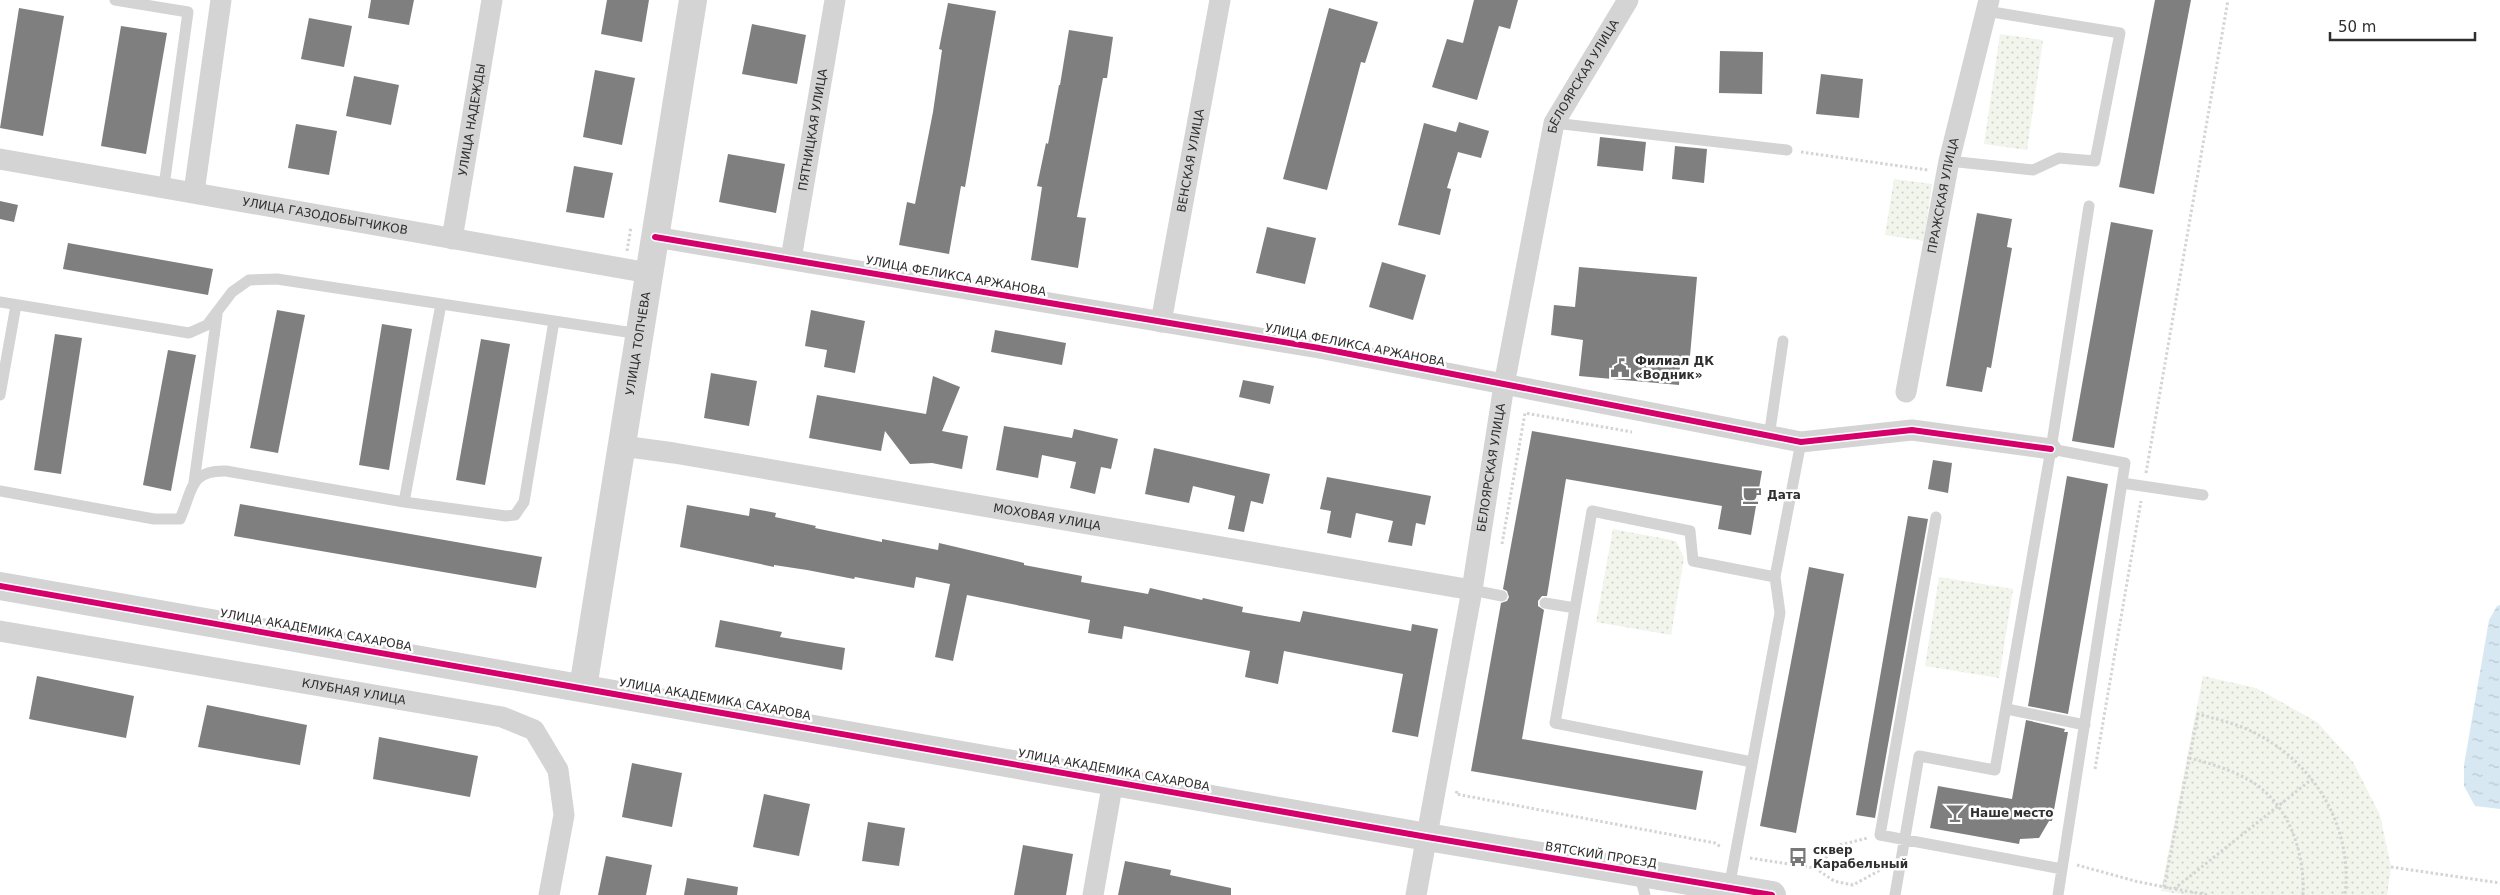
<svg xmlns="http://www.w3.org/2000/svg" width="2500" height="895" viewBox="0 0 2500 895" font-family="'DejaVu Sans',sans-serif">
<defs>
<pattern id="park-dots" width="8" height="8" patternUnits="userSpaceOnUse" patternTransform="scale(1.25)"><rect width="8" height="8" fill="#f1f5ec"/><path d="M2 2h.1M6 6h.1" fill="none" stroke="#cfd2cb" stroke-width="1.8" stroke-linecap="round"/></pattern>
<pattern id="water-ripples" width="26" height="14" patternUnits="userSpaceOnUse" patternTransform="scale(1.25)"><rect width="26" height="14" fill="#d8e8f3"/><path d="M2 4q2-2 4 0t4 0M15 11q2-2 4 0t4 0" fill="none" stroke="#bac7d1"/></pattern>
</defs>
<rect width="100%" height="100%" fill="#fff"/>
<path fill="url(#park-dots)" d="M2000,34L2043,40L2027,150L1984,144Z
M1894,179L1932,184L1924,241L1885,235Z
M1613,529L1676,541L1684,558L1671,635L1596,622Z
M1939,577L2013,589L1999,678L1925,666Z
M2203,676L2256,688L2317,722L2353,762L2380,815L2391,867L2387,895H2186L2161,891Z"/>
<path fill="url(#water-ripples)" d="M2500,605V809L2475,806L2464,786V765L2489,620L2497,606Z"/>
<path fill="#7f7f7f" d="M371,0H414L409,25L368,18Z
M607,0H649L642,42L601,34Z
M1474,0H1518L1510,29L1499,26L1477,100L1432,87L1447,39L1463,43Z
M2155,0H2191L2154,194L2119,187Z
M948,3L996,11L965,187L961,186L949,254L899,245L907,202L915,204L933,112L942,50L939,49Z
M19,8L64,16L43,136L0,128Z
M1329,8L1378,22L1365,63L1361,62L1327,190L1283,179Z
M309,18L352,26L344,67L301,59Z
M752,24L806,35L797,84L742,74Z
M121,26L167,33L146,154L101,146Z
M1069,30L1113,37L1107,78H1103L1077,217L1086,218L1078,268L1031,260L1042,187L1037,186L1046,143L1048,144L1059,85H1060Z
M1720,51L1763,52L1762,94L1719,93Z
M595,70L635,78L622,145L583,137Z
M1821,74L1863,79L1859,118L1816,114Z
M354,76L399,85L391,125L346,116Z
M1459,122L1489,131L1481,158L1458,152L1447,188L1451,189L1440,235L1398,225L1424,123L1456,132Z
M296,124L337,131L329,175L288,168Z
M1600,137L1646,142L1643,171L1597,166Z
M1675,146L1707,149L1704,183L1672,179Z
M728,154L785,164L776,213L719,202Z
M574,166L613,173L604,218L566,212Z
M0,201L18,205L14,222L0,219Z
M1977,213L2012,219L2007,247L2012,248L1991,368L1987,367L1982,392L1946,386Z
M2111,222L2153,230L2114,448L2072,441Z
M1267,227L1316,238L1305,284L1256,273Z
M68,243L213,269L208,295L63,269Z
M1382,262L1426,275L1413,320L1369,307Z
M1579,267L1697,277L1689,367L1680,366L1679,385L1579,376L1583,340L1551,335L1554,305L1575,307Z
M277,310L305,315L278,453L250,448Z
M811,310L865,321L855,373L824,367L827,350L805,346Z
M382,324L412,329L389,470L359,465Z
M995,330L1066,343L1062,365L991,352Z
M55,334L82,338L61,474L34,470Z
M481,339L510,344L485,485L456,480Z
M168,350L196,355L171,491L143,485Z
M711,373L757,381L749,426L704,418Z
M933,376L960,387L942,431L968,436L962,469L932,463L910,464L885,431L881,451L809,438L817,395L926,414Z
M1243,380L1274,386L1270,404L1239,397Z
M1004,426L1072,438L1074,429L1118,439L1111,469L1101,467L1095,494L1070,488L1076,462L1042,455L1038,478L996,470Z
M1532,431L1762,471L1751,535L1718,529L1722,506L1566,479L1547,596H1542L1538,601V606L1544,610L1522,739L1703,771L1696,810L1471,771L1501,603L1507,601L1509,597L1507,591L1503,589Z
M1154,448L1270,474L1263,504L1251,501L1244,532L1228,529L1235,496L1193,486L1189,503L1145,494Z
M1933,460L1952,463L1948,493L1928,489Z
M2067,476L2108,484L2068,714L2028,706Z
M1327,477L1431,496L1425,525L1416,523L1412,546L1388,542L1393,521L1356,513L1351,538L1327,533L1331,511L1320,509Z
M240,504L542,557L536,588L234,536Z
M687,505L749,516L750,508L776,513L775,517L816,526L815,528L882,542V539L938,550L939,543L1024,563V565L1082,576L1081,582L1148,594L1150,588L1202,600L1203,598L1243,607L1242,612L1300,622L1303,611L1411,631L1412,624L1438,629L1418,737L1392,732L1403,674L1284,651L1278,684L1245,677L1250,651L1124,626L1122,639L1088,633L1090,620L967,595L953,661L935,657L950,584L916,577L914,588L855,577L854,579L807,570L774,565V567L680,547Z
M1908,516L1928,519L1875,818L1856,815Z
M1809,567L1844,574L1796,833L1760,826Z
M720,620L782,632L780,637L845,648L842,670L715,647Z
M37,676L134,696L126,738L29,719Z
M207,705L307,725L300,765L198,747Z
M2026,720L2065,729L2064,732H2068L2052,821H2049L2039,838L2020,839L2019,844L1930,828L1938,786L2012,799Z
M379,737L478,756L470,797L373,779Z
M632,763L682,773L672,827L622,817Z
M764,794L810,804L799,856L753,847Z
M868,822L905,828L899,866L862,861Z
M1023,845L1073,854L1066,895H1014Z
M606,856L652,865L646,895H598Z
M1125,861L1171,870L1170,875L1231,888V895H1118Z
M687,878L738,887L737,895H684Z"/>
<g fill="none" stroke-linecap="round" stroke-linejoin="round">
<path stroke="#d4d4d4" stroke-width="3" stroke-dasharray="2.5 2.5" stroke-linecap="butt" d="M1801,152L1928,170
M627,251L631,227
M2146,473L2228,0
M1502,544L1525,413L1632,432
M2189,758C2209,763 2229,769 2247,779C2288,801 2305,851 2303,895
M2095,769L2141,501
M1457,791L1456,794L1715,843L1721,847
M1750,858L1815,868L1839,845L1868,838
M2077,865L2135,881L2174,889L2312,779
M2391,867L2500,883
M1815,868L1834,881L1853,885L1884,868
M2164,887L2198,714C2212,718 2226,721 2239,726C2308,752 2354,822 2345,895
M2175,889L2209,895"/>
<path stroke="#d4d4d4" stroke-width="11" d="M115,0L188,12L164,186
M1554,123L1787,150
M1949,161L2033,170L2059,158L2095,161L2120,33L1986,11
M0,302L189,333L207,325L232,292L249,280L277,279L554,321L524,502L515,515L506,516L404,502L226,471C189,470 193,490 180,519H154L0,491
M554,321L640,334
M0,395L16,305
M1769,437L1783,341
M2051,449L2089,206
M194,482L217,315
M2122,483L2203,495
M404,502L441,304
M1936,517L1880,835L2062,869
M1472,590L1502,596
M1545,603L1575,608
M2007,709L2085,725
M1752,762L1555,723L1592,511L1690,531L1693,561L1775,577L1801,442
M1639,873L1645,895
M1729,888L1780,613L1775,577
M1895,895L1919,756L1995,770L2051,449L2125,463L2058,895"/>
<g stroke="#d4d4d4" stroke-width="21">
<path id="s1" d="M0,159L649,273"/>
<path d="M194,192L221,0"/>
<path d="M655,237L1319,348L1801,442L1912,430L2051,449"/>
<path id="s2" d="M452,239L492,0"/>
<path id="s3" d="M791,259L835,0"/>
<path id="s4" d="M1161,322L1220,0"/>
<path id="s5" d="M1906,392L1949,161L1989,0"/>
<path id="s6" d="M622,446L674,453L1472,590"/>
<path id="s7" d="M0,631L502,717L534,730L558,770L564,815L549,895"/>
<path d="M1093,895L1113,781"/>
<path id="s8" d="M1416,895L1472,590L1504,385L1554,123L1628,0"/>
</g>
<g stroke="#d4d4d4" stroke-width="28">
<path d="M0,586L1427,837L1772,895"/>
<path id="s9" d="M583,688L693,0"/>
</g>
<g stroke="#fff" stroke-width="9">
<path id="cycleway" d="M655,237L1319,348L1801,442L1912,430L2051,449
M0,586L1427,837L1772,895"/>
</g>
<use href="#cycleway" stroke="#d6006c" stroke-width="6"/>
</g>
<defs>
<g id="civic-bare" transform="scale(1.5)"><path d="M-.6-6.5H3V-4.5H.6V-3L4-1V1h2V6H-6V1h2V-1L-.6-3ZM-1.2 2.5V6h2.4V2.5Z" fill="#787878" stroke="#fff" stroke-width="2.5" paint-order="stroke"/></g>
<g id="cafe-bare" transform="scale(1.5)"><path d="M-5.5-4.5H6V0H3Q3 3.5 0 3.5H-2.5Q-5.5 3.5-5.5 0ZM3-3.2v2h1.7v-2ZM-6 4.5H4V6H-6Z" fill="#787878" stroke="#fff" stroke-width="2.5" paint-order="stroke"/></g>
<g id="bar-bare" transform="scale(1.5)"><path d="M-6-5H6L.8 .8V4.5H3.5V6h-7V4.5H-.8V.8Z" fill="#787878" stroke="#fff" stroke-width="2.5" paint-order="stroke"/></g>
<g id="bus-bare" transform="scale(1.5)"><path d="M-5-6H5V4H4V6H2V4H-2V6H-4V4H-5ZM-3.5-4V0h7V-4ZM-3.5 1.2v1.5H-2V1.2ZM2 1.2v1.5H3.5V1.2Z" fill="#787878" stroke="#fff" stroke-width="2.5" paint-order="stroke"/></g>
</defs>
<g fill-rule="evenodd">
<use href="#civic-bare" x="1620" y="368"/>
<use href="#cafe-bare" x="1752" y="495"/>
<use href="#bar-bare" x="1955" y="813"/>
<use href="#bus-bare" x="1798" y="857"/>
</g>
<g text-anchor="middle" dominant-baseline="central" stroke-width="5" stroke-linejoin="round" paint-order="stroke">
<g font-size="12" fill="#2f2f2f" stroke="#fff">
<text stroke="none"><textPath href="#s8" startOffset="839">БЕЛОЯРСКАЯ УЛИЦА</textPath></text>
<text stroke="none"><textPath href="#s2" startOffset="121">УЛИЦА НАДЕЖДЫ</textPath></text>
<text stroke="none"><textPath href="#s3" startOffset="131">ПЯТНИЦКАЯ УЛИЦА</textPath></text>
<text stroke="none"><textPath href="#s4" startOffset="164">ВЕНСКАЯ УЛИЦА</textPath></text>
<text stroke="none"><textPath href="#s5" startOffset="200">ПРАЖСКАЯ УЛИЦА</textPath></text>
<text stroke="none"><textPath href="#s1" startOffset="330">УЛИЦА ГАЗОДОБЫТЧИКОВ</textPath></text>
<text transform="translate(956 276) rotate(10)">УЛИЦА ФЕЛИКСА АРЖАНОВА</text>
<text stroke="none"><textPath href="#s9" startOffset="349">УЛИЦА ТОПЧЕВА</textPath></text>
<text transform="translate(1355 345) rotate(11)">УЛИЦА ФЕЛИКСА АРЖАНОВА</text>
<text stroke="none"><textPath href="#s8" startOffset="434">БЕЛОЯРСКАЯ УЛИЦА</textPath></text>
<text stroke="none"><textPath href="#s6" startOffset="431">МОХОВАЯ УЛИЦА</textPath></text>
<text transform="translate(316 630) rotate(10)">УЛИЦА АКАДЕМИКА САХАРОВА</text>
<text stroke="none"><textPath href="#s7" startOffset="359">КЛУБНАЯ УЛИЦА</textPath></text>
<text transform="translate(715 699) rotate(10)">УЛИЦА АКАДЕМИКА САХАРОВА</text>
<text transform="translate(1114 770) rotate(10)">УЛИЦА АКАДЕМИКА САХАРОВА</text>
<text transform="translate(1601 855) rotate(9)">ВЯТСКИЙ ПРОЕЗД</text>
</g>
<g font-size="12" font-weight="bold" fill="#2f2f2f" stroke="#fff" text-anchor="start">
<text x="1635" y="361">Филиал ДК<tspan x="1635" dy="14">«Водник»</tspan></text>
<text x="1767" y="495">Дата</text>
<text x="1970" y="813">Наше место</text>
<text x="1813" y="850">сквер<tspan x="1813" dy="14">Карабельный</tspan></text>
</g>
</g>
<path d="M2330 32v8h145v-8" fill="none" stroke="#2f2f2f" stroke-width="2.5"/>
<text x="2338" y="32" font-size="15" fill="#2f2f2f" stroke="#ffffff" stroke-width="4" paint-order="stroke">50 m</text>
</svg>
